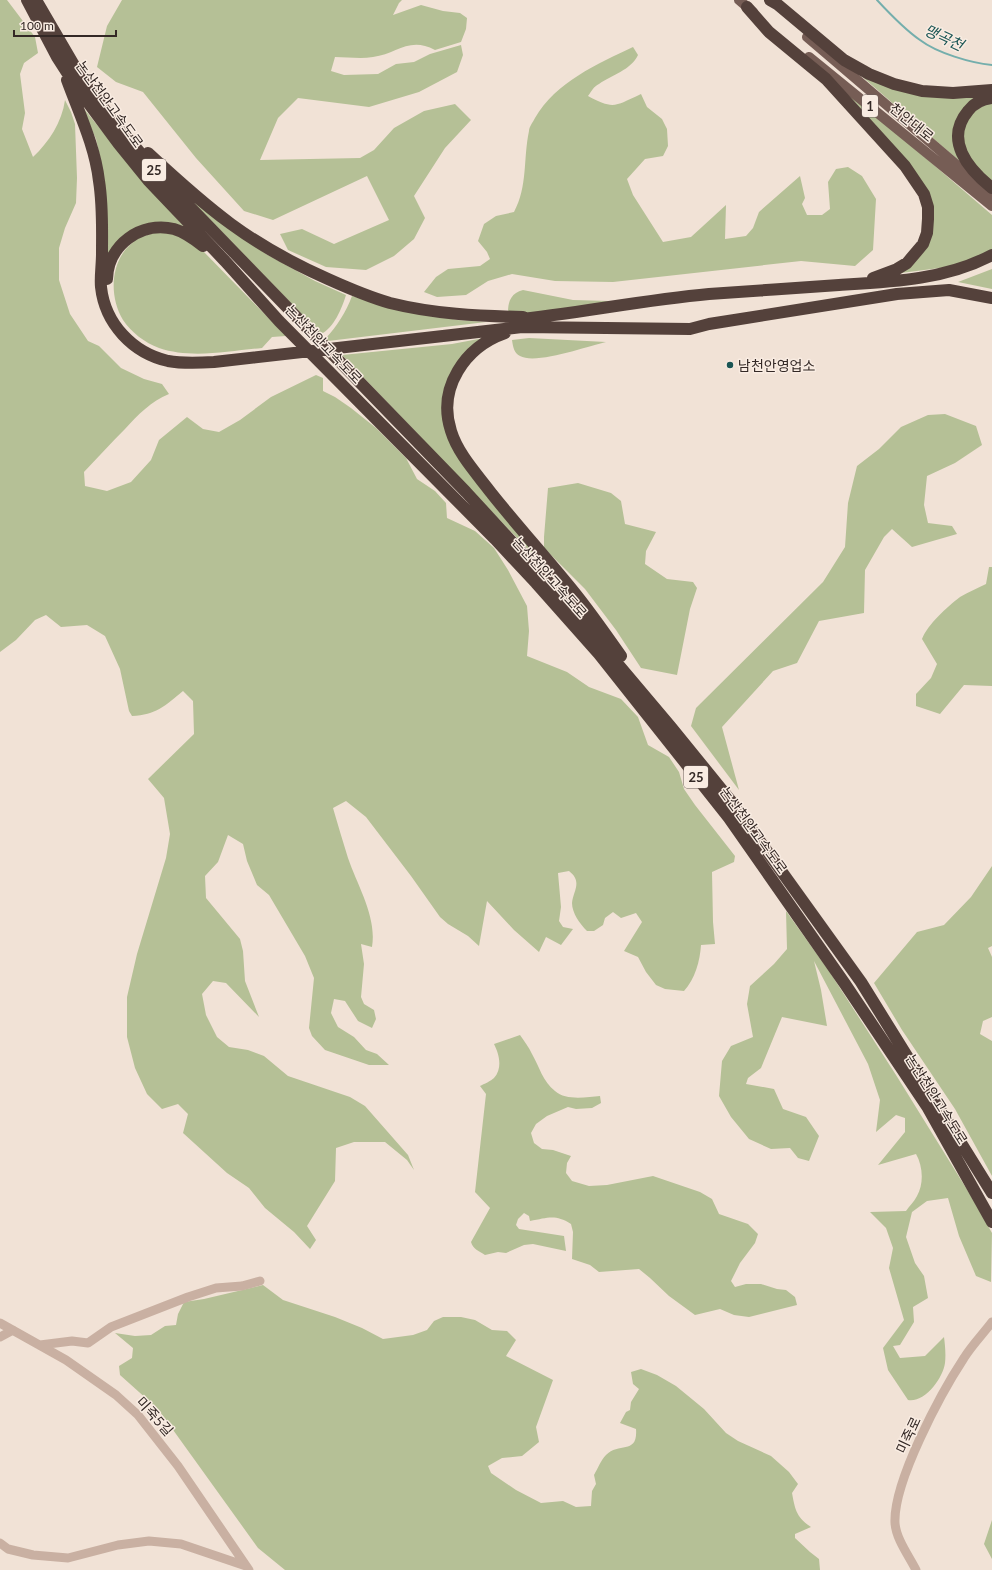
<svg xmlns="http://www.w3.org/2000/svg" width="992" height="1570" viewBox="0 0 992 1570" font-family="Lato,'Noto Sans KR',sans-serif">
<rect width="100%" height="100%" fill="#f1e2d6"/>
<path fill="#b5c096" d="M0,0H7L35,37L38,53L24,63L20,74L25,113L22,129L33,157C49,142 62,122 65,100L71,112L75,124L77,178L76,203L65,228L59,248V280L70,314L88,341L99,346L121,368L144,379L162,384L169,394C151,401 138,415 125,429C111,443 98,457 84,472L85,486L107,491L131,482L151,460L159,440L187,417L203,429L219,432L240,420L271,397L316,375L323,378V391L335,397L351,408L376,428L406,458L417,479L435,491L446,503L447,518L475,531L494,548L508,570L527,606L529,631L527,656L567,672L589,687L621,699L638,717L648,745L669,757L679,772L684,789L695,805L735,856L734,862L712,872L713,922L715,944L701,945C700,961 695,979 684,991L665,989L656,985L646,972L638,957L624,951L642,922L636,913L621,918L613,912L605,918L603,925L594,931H587C580,924 572,913 572,903C573,891 583,882 569,871L558,873L561,907L559,921L563,927L573,929L561,945L546,937L539,952L514,930L487,901L479,946L468,936L448,924L440,917L411,876L366,817L346,801L333,808C338,825 343,842 348,858C358,887 377,917 372,947L361,944L364,964L361,997L364,1004L374,1010L376,1019L372,1028L358,1021L345,1001L334,999L331,1013L338,1027L354,1037L366,1050L377,1054L389,1065H369L325,1050L312,1036L309,1028L314,978L305,956L269,895L257,885L247,861L243,844L228,835L218,862L205,876L206,898L240,939L243,951L245,981L259,1017L226,983L213,981L202,994L206,1015L217,1037L229,1047L248,1050L264,1056L288,1076L350,1097L365,1106L408,1155L414,1170L407,1160L385,1142H354L336,1148L335,1181L307,1226L316,1240L310,1249L294,1232L265,1208L249,1188L227,1173L183,1133L188,1114L178,1104L162,1109L147,1094L135,1068L127,1037V997L137,954L166,858L170,834L164,798L148,779L194,734L193,701L183,691C165,706 156,715 132,716L129,711L120,669L105,636L87,625L61,627L46,615L35,620L16,640L0,652Z
M122,0H402L399,3L393,15L421,5L443,11L460,13L467,18L466,29L461,42L435,50C409,36 397,54 373,57C361,59 347,57 335,57L331,71L344,75L378,74L396,64L414,62L430,54L461,45L463,55L457,72L419,92L369,107L298,98L278,118L260,160L360,158L374,150L394,128L424,111L455,104L471,120L445,148L414,196L425,218L414,239L394,256L366,270L326,267L288,250L280,234L302,229L334,244L389,220L367,176L273,220L244,211L196,158L143,92L116,82L97,67L107,26Z
M633,47L638,55C631,70 612,75 599,84C594,86 591,92 588,96C614,110 615,106 641,94L647,107L662,119L667,129L668,146L663,156L645,159L627,179L633,195L663,242L691,237L726,205L725,239L746,236L753,228L759,212L800,176L805,198L802,204L807,215H822L830,209L828,182L836,169L848,167L862,176L876,199L873,250L855,266L801,261L613,282L555,281L512,274L488,281L466,295L437,297L424,292L436,277L448,269L480,266L490,259L487,252L478,241L484,224L496,216L514,212C528,186 523,159 529,131C529,127 533,122 535,118C556,82 597,64 633,47Z
M859,74L883,82L987,94L957,120L964,165Z
M836,81L992,215V251L955,266L901,273L912,263L930,209Z
M992,102V182C986,176 977,169 972,162C955,135 962,113 992,102Z
M81,105L131,167L186,229L168,223L108,256L100,157L96,139Z
M190,199L266,254L315,281L346,295C342,308 334,328 321,334Z
M156,232L171,233L187,239L204,252L286,336L272,337L262,348C229,351 191,359 159,348C145,343 131,332 123,320C109,297 110,262 131,244C138,238 147,235 156,232Z
M992,269V289L958,282Z
M523,290L573,300L610,301L595,305L522,314L508,312C508,300 512,293 523,290Z
M352,296L457,320L486,322L328,341L326,338C337,326 346,312 352,296Z
M489,337L460,360L446,428L562,585L342,355L452,344Z
M529,338L606,342C588,346 536,365 520,356C514,353 513,347 512,340Z
M945,414L976,426L982,445L955,463L927,476L924,505L928,523L952,526L957,534L912,547L892,529L884,537L865,570L864,613L819,621L797,663L773,671L722,727L739,790L691,726L696,708L823,582L845,547L848,503L857,466L879,449L901,427L928,415Z
M578,483L611,493L621,501L625,524L656,532L646,551L645,564L667,579L693,582L697,588L690,609L677,675L641,668L616,630L585,589L544,548V537L548,488Z
M989,567H992V686L964,685L940,714L916,706V694L931,678L937,664L922,639C928,624 947,607 960,597C968,592 978,588 986,584Z
M992,866V946L988,948L992,957V1017L983,1021L980,1034L992,1041V1176L955,1109L902,1030L874,983L917,932L944,925L971,897Z
M786,911L829,971L896,1075L971,1196L992,1233L991,1282L976,1276L959,1236L948,1198L927,1201L912,1212L906,1237L915,1263L924,1276L928,1298L913,1307L914,1322L900,1345L893,1346L900,1358L925,1356L944,1337C945,1345 946,1354 945,1363C943,1378 925,1403 908,1400L888,1370L883,1348L904,1320L889,1268L893,1248L886,1228L870,1212L906,1211C909,1206 914,1202 917,1196C924,1184 923,1166 916,1154L878,1165L905,1132V1118L896,1115L876,1132L880,1100L868,1064L814,961L821,990L827,1026L782,1017L761,1068L748,1078L746,1084L774,1089L783,1109L806,1117L819,1136L809,1161L798,1158L790,1148L771,1149L749,1139L731,1117L719,1096L722,1061L731,1046L753,1037L747,1004L750,986L774,964L787,949Z
M520,1035C524,1041 529,1047 532,1054C539,1066 543,1082 555,1091C566,1101 587,1097 600,1096L601,1103L592,1108L576,1109L568,1107L547,1116L536,1124L531,1133L534,1143L542,1149L553,1150L571,1156L567,1163L566,1173L572,1181L589,1186L607,1185L653,1176L700,1192L712,1199L719,1214L748,1224L758,1234L755,1243L740,1263L731,1281L735,1287L746,1284H761L777,1289L786,1290L795,1297L797,1305L749,1317L734,1315L720,1309L695,1315L669,1296L650,1278L639,1269L599,1272L590,1265L572,1259L573,1232L571,1224C555,1214 548,1218 530,1221L529,1216L524,1213L518,1219L516,1225L519,1229L564,1236L566,1251L533,1244L524,1245L506,1253L498,1252L485,1255C479,1251 473,1249 471,1242L490,1208L475,1192L486,1094L480,1086C484,1084 491,1081 494,1078C503,1068 499,1054 494,1044Z
M263,1285L283,1300L335,1317L362,1328L383,1339L413,1335L427,1330L434,1321L443,1317H461L475,1320L492,1330L507,1331L516,1340L506,1356L553,1380L536,1427L539,1442L522,1456L502,1458L488,1466L491,1473L516,1490L541,1503L563,1501L576,1507L591,1506L592,1491L596,1484L594,1475C598,1468 601,1460 606,1455C619,1442 638,1455 636,1429L620,1423L626,1412L630,1410L631,1402L639,1389L633,1384L631,1372L641,1369L657,1375L676,1386L704,1409L726,1433L738,1441L771,1456L789,1472L798,1484L792,1493C795,1509 796,1517 811,1527L795,1534V1538L810,1552L819,1559L820,1570H285L258,1548L158,1409L120,1375L119,1366L132,1358L133,1348L115,1333L135,1336L151,1335L165,1326L176,1325L178,1314L184,1302L204,1299Z
M992,1520V1559L984,1544Z"/>
<g fill="none" stroke-linecap="round" stroke-linejoin="round">
<path stroke="#74aeac" stroke-width="2" d="M877,0C890,14 904,29 920,40C937,53 971,63 992,65"/>
<path stroke="#c9b0a2" stroke-width="9" d="M0,1323L66,1360L116,1395L138,1415L178,1466L249,1570
M0,1337L13,1330
M40,1345L72,1341L88,1343L111,1327L188,1297L216,1288L242,1286L260,1281
M0,1543L8,1549L33,1555L68,1558L118,1545L149,1541L181,1544L246,1566
M916,1570C909,1556 896,1539 895,1523C893,1482 941,1393 964,1358C972,1345 983,1334 992,1322"/>
<path stroke="#765d55" stroke-width="10" d="M739,0L753,12
M807,37L992,195
M809,57L992,206"/>
<path stroke="#54413b" stroke-width="12" d="M27,0L57,57L75,85L118,143L148,180L225,261L279,321L495,539L536,583L599,654L729,818L845,984L928,1108L992,1222
M36,0L78,72L107,113L158,174L466,492L547,580L671,727L731,801L861,982L992,1193
M770,0L777,4L844,60L869,74L894,84L922,91L953,93L992,90
M747,7L769,32L826,79L905,166L924,194L928,207V219L927,233L923,244L907,263L897,269L873,278
M67,80C79,113 95,146 99,181C103,206 102,229 102,254C102,265 100,277 101,287C105,324 133,353 168,361C184,364 199,363 214,362L522,327L690,329L709,324L897,294L949,290L992,298
M992,98C983,99 974,103 968,111C944,140 968,169 992,188
M148,153C175,178 201,202 231,224C261,246 294,264 328,279C348,288 369,297 390,303C434,314 478,316 523,317
M107,279C108,245 141,221 174,229C185,232 194,239 203,246
M514,320C579,313 644,300 709,294C752,291 796,288 839,285C891,282 945,280 992,255
M505,333C465,347 437,388 451,431C458,454 477,474 492,494C520,529 550,562 578,597C593,616 607,636 621,656"/>
</g>
<circle fill="#1a5554" stroke="#f9ece2" stroke-width="1.5" cx="730" cy="365" r="4"/>
<g text-anchor="middle" dominant-baseline="central" stroke-width="3" stroke-linejoin="round" paint-order="stroke">
<g fill="#f9ece2" stroke="#6e635e" stroke-width="1">
<rect x="862" y="95" width="16" height="22" rx="3"/>
<rect x="142" y="159" width="24" height="22" rx="3"/>
<rect x="684" y="766" width="24" height="22" rx="3"/>
</g>
<g font-size="13" font-weight="bold" fill="#332825">
<text x="870" y="106">1</text>
<text x="154" y="170">25</text>
<text x="696" y="777">25</text>
</g>
<g font-size="14" fill="#332825" stroke="#f9ece2">
<text transform="translate(110 104) rotate(54)">논산천안고속도로</text>
<text transform="translate(912 122) rotate(39)">천안대로</text>
<text transform="translate(324 344) rotate(46)">논산천안고속도로</text>
<text transform="translate(550 577) rotate(48)">논산천안고속도로</text>
<text transform="translate(754 830) rotate(54)">논산천안고속도로</text>
<text transform="translate(937 1099) rotate(58)">논산천안고속도로</text>
<text transform="translate(155 1416) rotate(48)">미죽5길</text>
<text transform="translate(908 1435) rotate(-65)">미죽로</text>
</g>
<g font-size="14" fill="#332825" stroke="#f9ece2" text-anchor="start">
<text x="738" y="365">남천안영업소</text>
</g>
<g font-size="15" font-style="italic" fill="#1a5554" stroke="#f9ece2">
<text transform="translate(944 37) rotate(25)">맹곡천</text>
</g>
</g>
<path d="M14 30v6h102v-6" fill="none" stroke="#332825" stroke-width="2"/>
<text x="20" y="30" font-size="12" fill="#332825" stroke="#f9ece2" stroke-width="3" paint-order="stroke">100 m</text>
</svg>
